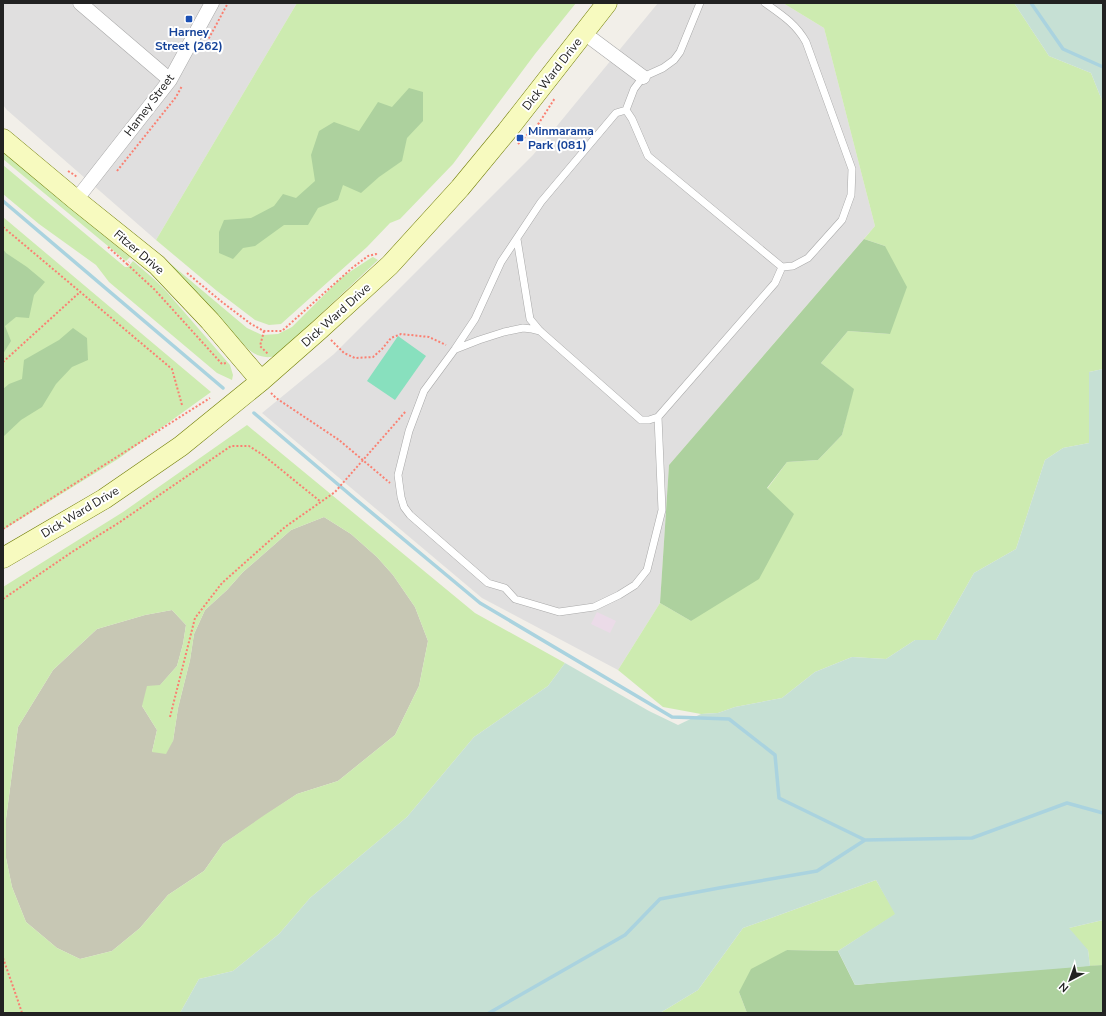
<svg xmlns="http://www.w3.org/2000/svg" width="1106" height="1016" viewBox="0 0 1106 1016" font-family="'Nunito Sans',sans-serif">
<rect width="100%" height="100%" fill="#f2efe9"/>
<path fill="#e0dfdf" d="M3,3H297L156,240L7,110L3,105Z
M658,3H783L824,28L875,226L669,465L660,603L618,670L482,598L262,413L334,354L533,155Z"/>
<path fill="#ebdbe8" d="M597,612L616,621L610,633L591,624Z"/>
<path fill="#c7c7b4" d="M324,517L351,534L377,557L393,575L415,607L428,641L419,686L395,735L338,781L297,794L223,844L204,871L168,895L140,928L112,951L80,959L57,948L26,922L12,887L6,858V819L18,727L53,670L97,629L145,615L172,610L186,625L183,644L177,666L142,706L157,730L152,752L173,741L178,708L190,660L194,634L205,610L227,590L243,572L291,530Z"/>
<path fill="#cdebb0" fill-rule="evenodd" d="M297,3H576L535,54L453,164L400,219L390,223L367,247L281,324L269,325L255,320L217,291L156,240Z
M783,3H1014L1049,56L1091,73L1103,103V369L1089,372V443L1063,448L1045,460L1016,549L974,573L936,640H915L886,659L852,657L815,672L782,698L735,707L718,713L701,714L663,707L618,670L660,603L691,621L767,489L787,462L818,460L842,435L853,389L821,363L848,331L890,334L885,246L864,239L875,226L824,28Z
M3,152L130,257L126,261L3,159Z
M3,165L125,267H128L133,261L155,280L166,291L230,365L233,375L232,380L217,373L109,282L96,265L39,224L3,194Z
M3,217L211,392L118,459L3,530Z
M147,244L247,328L262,335L278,334L292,327L342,277L371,258L373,257L378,260L276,356C265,359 256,356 248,349Z
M247,425L475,613L565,663L548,686L474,737L407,817L310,898L279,934L233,971L199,979L180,1013H3V587L123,512ZM324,517L351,534L377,557L393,575L415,607L428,641L419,686L395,735L338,781L297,794L266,814L223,844L204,871L168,895L140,928L112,951L80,959L57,948L26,922L12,887L6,858V819L18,727L53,670L97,629L145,615L172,610L186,625L183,644L177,666L160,685L147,686L142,706L157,730L152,752L166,754L173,741L178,708L190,660L194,634L205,610L227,590L243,572L291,530Z
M876,880L896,914L838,951L787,950L739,992L747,1013H660L698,990L743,928Z
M1103,920V965L1090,966L1088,950L1066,937L1069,928Z"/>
<path fill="#add19e" d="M409,88L423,92V121L407,138L402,161L379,177L361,193L343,185L338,200L318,208L308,225H284L255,246L243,248L233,259L219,253V232L224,220L251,218L274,206L283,194L296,198L315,181L311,155L319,131L334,122L359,131L378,102L392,107Z
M864,239L885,246L907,287L890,334L848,331L821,363L854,389L842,435L818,460L787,462L767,488L794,514L759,579L691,621L660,603L669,465Z
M3,249L6,253L27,267L45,282L34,295L29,318L16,317L5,326L11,341L3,354Z
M73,328L87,338L88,360L72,367L56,384L42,407L21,420L3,437V389L9,384L22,379L24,360L59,340Z
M787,950L838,951L855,985L1017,970L1103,965V1013H747L739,992L751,969Z"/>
<path fill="#c6e0d4" d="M1014,3H1103V103L1091,73L1049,56Z
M1103,369V920L1069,928L1088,950L1090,966L855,985L838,951L895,914L876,880L743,928L698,990L660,1013H180L199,979L233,971L279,934L310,898L407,817L474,737L548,686L565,663L649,711L678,725L701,714L718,713L735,707L782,698L815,672L852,657L886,659L915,640H936L974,573L1016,549L1045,460L1063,448L1089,443V372Z"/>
<path fill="#88e0be" d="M398,336L426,356L395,400L367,381Z"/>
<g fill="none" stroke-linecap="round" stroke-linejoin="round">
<path stroke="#aad3df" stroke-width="3.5" d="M1031,3L1063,49L1103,67
M3,201L223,388
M254,413L354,498L480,603L672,717L729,719L775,755L779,798L865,840
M489,1013L625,935L660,899L719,888L817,871L865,840L972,838L1067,803L1103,813"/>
<g stroke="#a9a9a9" stroke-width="8">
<path id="lane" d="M626,110L634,89L643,77L663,68L674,60L680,52L700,3
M517,239L530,319L540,331L641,420H649L658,417L775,283L782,267
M456,349L479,340L504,332L523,328L532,329L540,331
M658,417L662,510L647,570L635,585L619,595L594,607L559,612L515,599L505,588L488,583L410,515L404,507L401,497L398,475L409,431L424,391L455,349L475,319L501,262L541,202L616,113L626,110L632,119L648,156L782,267L793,266L808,258L842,220L851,195L852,169L806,42C796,24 782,15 765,3"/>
</g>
<g stroke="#a9a9a9" stroke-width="15">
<path id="street" d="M80,3L170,80
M584,33L643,77
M76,200L170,80L212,3"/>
</g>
<g stroke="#707d05" stroke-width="21">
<path id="secondary" d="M3,139L76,200L157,265L210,321L261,381
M3,558L104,499L181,446L261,381L319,330L390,265L460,188L507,131L607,3"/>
</g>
<path stroke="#fa8072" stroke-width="2" stroke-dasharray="2 2" stroke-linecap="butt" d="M203,49L228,3
M518,144L539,123L555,98
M68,171L73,174L77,177
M117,171L176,97L182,86
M3,227L172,369L182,405
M108,247L127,264L129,262
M127,264L155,290L222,364L226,363
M187,273L222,302L251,324L264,331H282L352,268L368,256L376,254L378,256
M264,331L260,346L268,354
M331,340L344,353L355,358L373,357L382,349L391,338L401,334L429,337L446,345
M3,362L80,292
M271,393L276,398L339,440L390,483
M3,529L210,398
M3,599L72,552L120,522L231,446H249L263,455L321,502
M170,717L195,618L222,583L285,527L335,492L406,411
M3,958L17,998L22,1013"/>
<use href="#lane" stroke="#fff" stroke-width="7"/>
<use href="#street" stroke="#fff" stroke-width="14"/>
<use href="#secondary" stroke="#f7fabf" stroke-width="20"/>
</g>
<g fill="#1a4fb4" stroke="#fff" stroke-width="1.5">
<rect x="185" y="15" width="8" height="8" rx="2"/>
<rect x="516" y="134" width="8" height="8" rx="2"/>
</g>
<g text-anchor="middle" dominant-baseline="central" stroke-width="4" stroke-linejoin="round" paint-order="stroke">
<g font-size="12" font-weight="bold" fill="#164399" stroke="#fff">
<text x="189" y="32">Harney<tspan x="189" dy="14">Street (262)</tspan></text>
<text x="528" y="131" text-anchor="start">Minmarama<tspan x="528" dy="14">Park (081)</tspan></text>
</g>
<g font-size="12" fill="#222" stroke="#fff">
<text transform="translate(552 74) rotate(-52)">Dick Ward Drive</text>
<text transform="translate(149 105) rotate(-53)">Hamey Street</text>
<text transform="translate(139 252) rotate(40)">Fitzer Drive</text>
<text transform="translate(336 315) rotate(-42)">Dick Ward Drive</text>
<text transform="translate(80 512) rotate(-31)">Dick Ward Drive</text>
</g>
</g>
<rect width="1106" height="1016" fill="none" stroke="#222222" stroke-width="8"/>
<g transform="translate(1070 980) rotate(221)" stroke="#ffffff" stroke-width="3" paint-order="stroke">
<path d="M0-3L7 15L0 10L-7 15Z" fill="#222222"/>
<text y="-6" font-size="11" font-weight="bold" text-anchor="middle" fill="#222222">N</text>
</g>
</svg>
